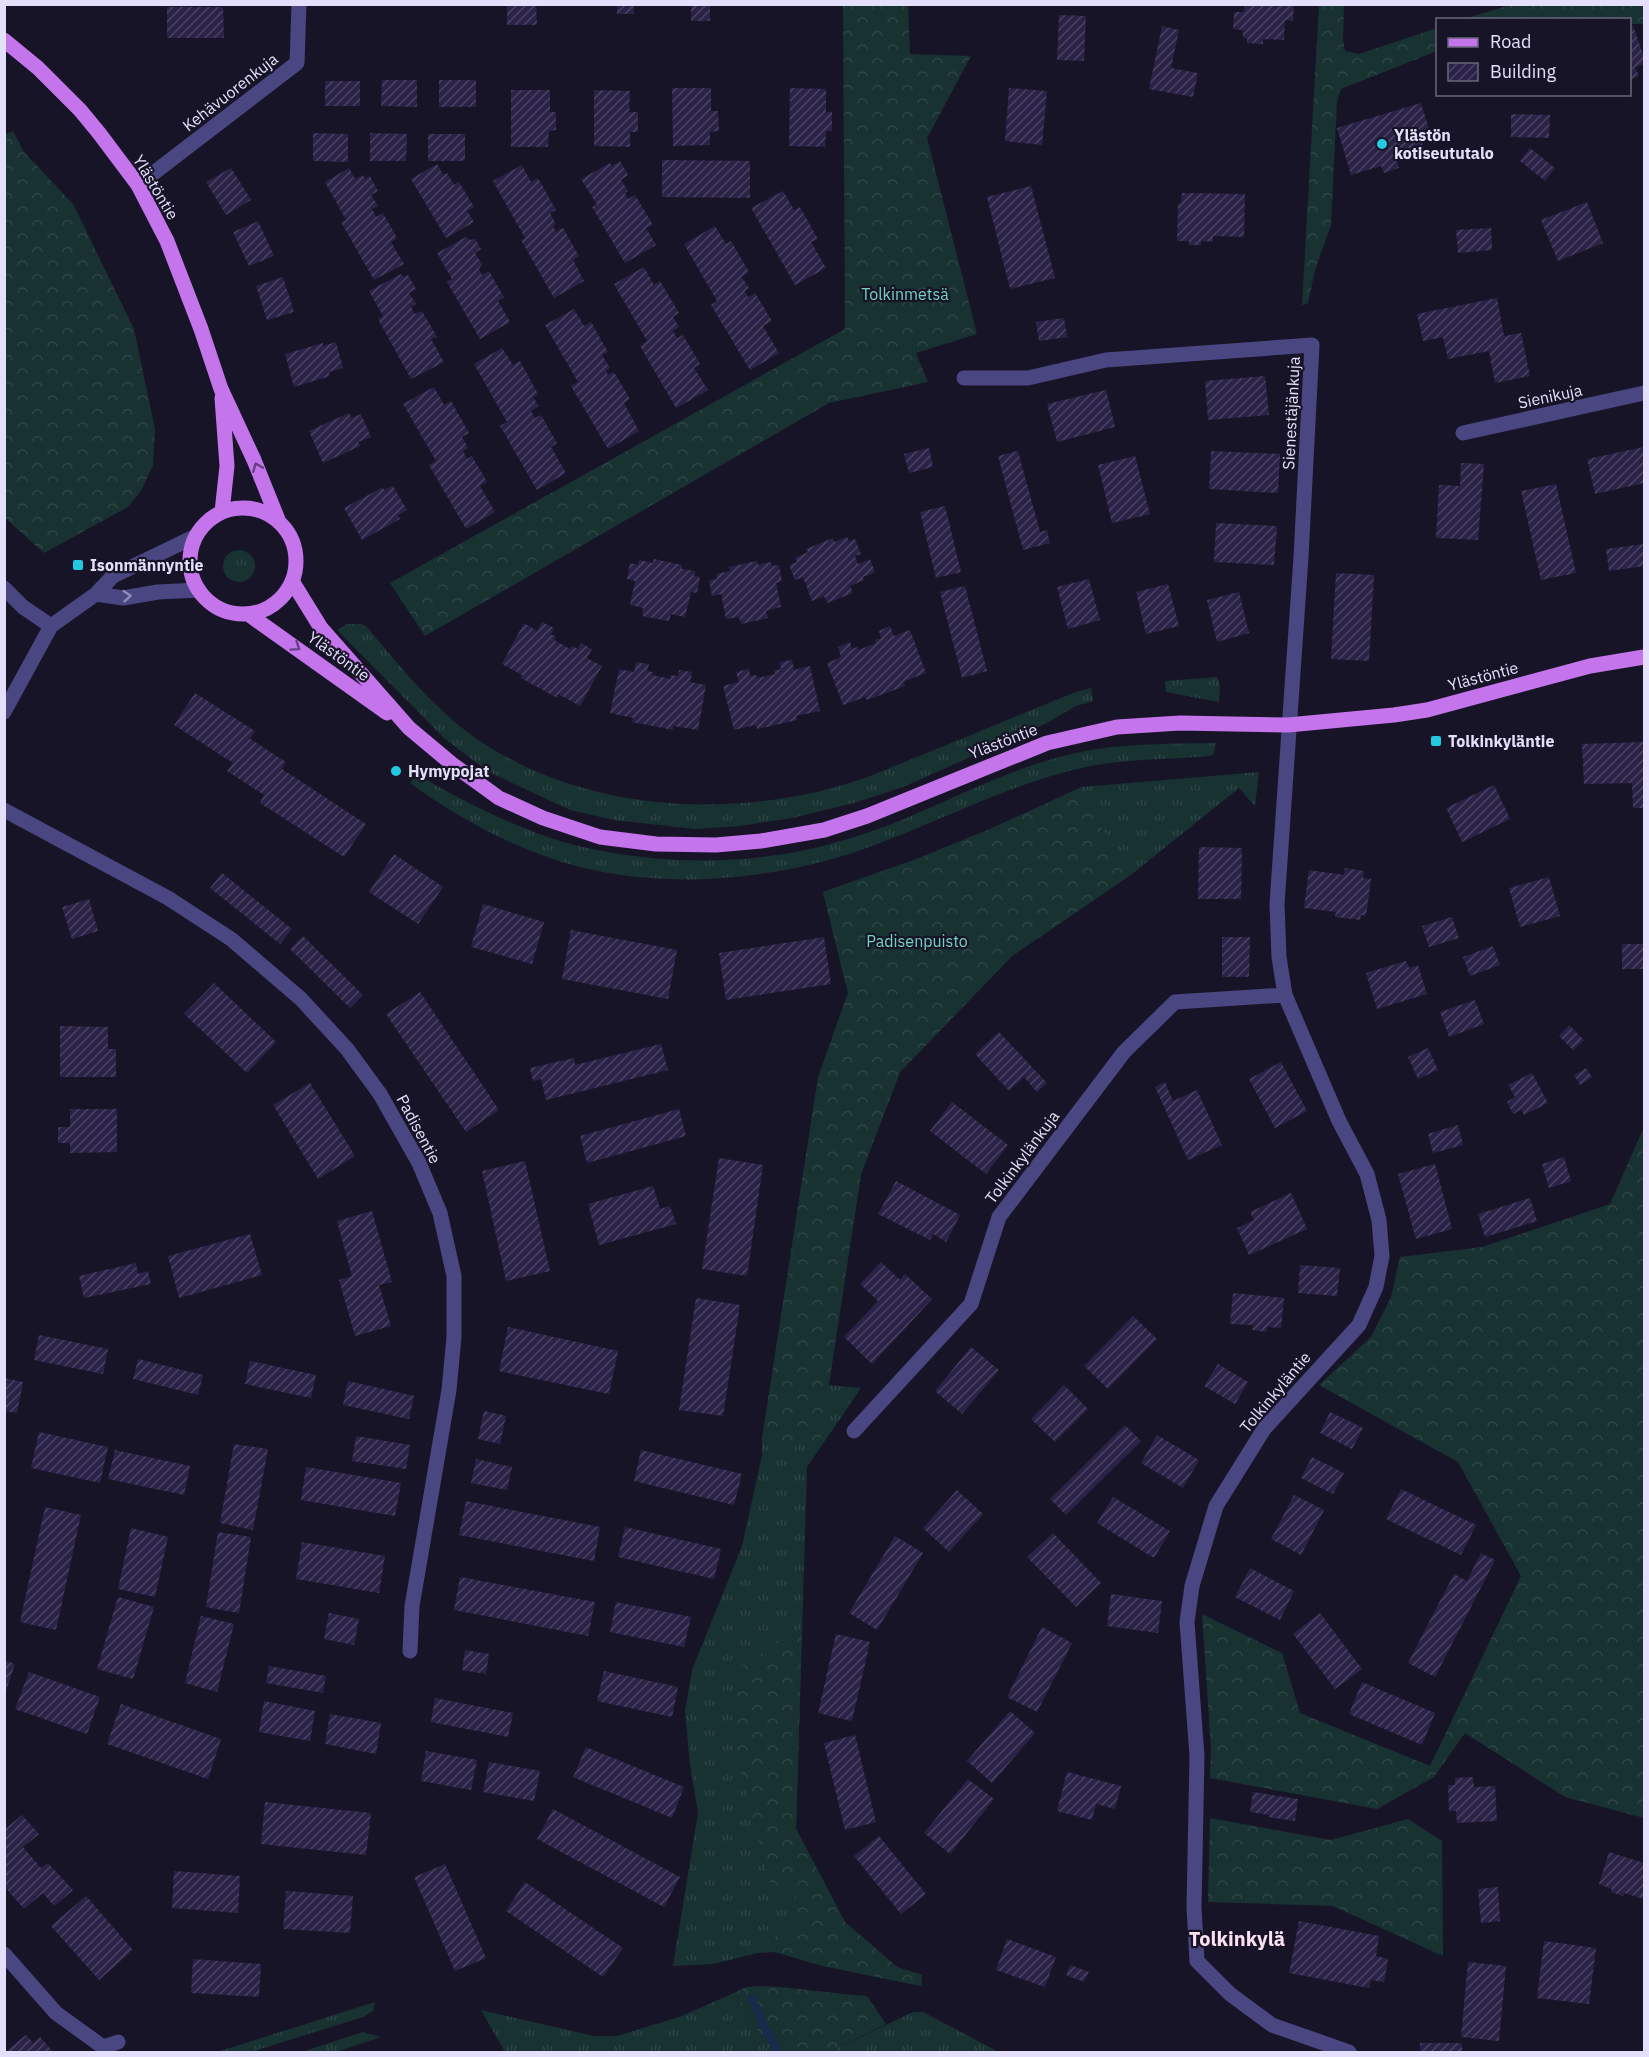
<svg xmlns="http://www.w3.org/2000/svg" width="1649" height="2057" viewBox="0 0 1649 2057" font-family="'IBM Plex Sans',sans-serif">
<defs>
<pattern id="grass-tufts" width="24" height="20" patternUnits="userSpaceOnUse" patternTransform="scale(1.5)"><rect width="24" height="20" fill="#183131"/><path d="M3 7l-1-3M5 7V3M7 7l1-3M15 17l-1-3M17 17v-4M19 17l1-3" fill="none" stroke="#2e4546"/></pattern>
<pattern id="forest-crowns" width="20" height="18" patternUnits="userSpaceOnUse" patternTransform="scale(1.5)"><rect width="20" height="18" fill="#183131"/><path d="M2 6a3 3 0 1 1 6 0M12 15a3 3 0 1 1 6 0" fill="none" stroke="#2e4546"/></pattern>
<pattern id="building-hatch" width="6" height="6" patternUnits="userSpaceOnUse" patternTransform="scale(1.5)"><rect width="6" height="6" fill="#2b2347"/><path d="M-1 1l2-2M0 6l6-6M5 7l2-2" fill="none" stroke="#4a4362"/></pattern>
</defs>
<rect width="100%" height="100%" fill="#181428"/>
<path fill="url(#grass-tufts)" d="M223 566a16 16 0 1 1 32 0a16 16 0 1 1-32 0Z
M347,624H361L366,626C398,664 430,704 470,734C577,812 730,821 853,782C875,775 896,765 917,757C970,736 1023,713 1076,692L1091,688L1093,701L1076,706L1045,724L903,787L854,803L792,818L740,826L695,829L614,820L570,810L489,772L445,739L337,630Z
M1217,677L1220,685L1219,702L1166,692L1165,681Z
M1216,743L1213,755L1208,756C1167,760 1123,758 1082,768C1005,785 935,824 861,850C756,886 627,893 524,848C483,831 446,809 410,783L417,774C461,801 528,834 578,846C669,867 762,866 851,838C925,816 992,773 1067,755C1115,743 1167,744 1216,743Z
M1259,772L1255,806L1239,788L1132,874L1012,956L900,1072L861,1174L828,1385L861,1388L807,1467L796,1829L845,1922L897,1967L922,1975L921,1986L823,1966L775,1952L758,1953L713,1964L673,1966L698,1813L690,1765L685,1711L692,1670L742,1546L762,1455V1439L818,1078L848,993L823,892L917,859L990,829L1082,787Z
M736,1992L769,2052H505L481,2010L594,2036H617L682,2016Z
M375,2002L373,2011L363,2017L251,2052H217Z
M913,2012H923L999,2052H829Z
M363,2032L381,2037L336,2052H301Z"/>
<path fill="url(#forest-crowns)" d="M1521,4L1644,5V24H1630V20L1464,19L1507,6Z
M843,5H908L910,54L971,56L927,138L977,334L916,353L928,382L829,403L425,636L390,583L845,329Z
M1319,5H1344L1343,40L1345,51L1359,54L1437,28V51L1341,89L1337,101L1331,225L1315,270L1308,303L1302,305Z
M13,131L24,152L73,204L134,329L155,429L153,465L141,491L128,507L44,553L5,518L4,135Z
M1082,787L1087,805L1132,874L1012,956L900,1072L861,1174L820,1444L762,1439L818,1078L848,993L823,892L917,859L990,829Z
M1644,1127V1818L1565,1797L1465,1733L1434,1777L1377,1809L1210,1778L1211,1749L1202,1614L1282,1653L1300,1713L1430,1766L1521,1576L1458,1462L1319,1385L1371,1337L1391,1297L1400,1257L1482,1247L1610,1204Z
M802,1628L796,1829L845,1922L897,1967L922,1975L921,1986L823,1966L775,1952V1934L794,1927L796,1886L770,1884L741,1772L734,1730L739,1667Z
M1210,1818L1331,1840L1408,1819L1442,1841L1443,1956L1333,1906L1208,1902Z
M760,1986C796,1987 831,1994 867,1996L886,2024L829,2052H769L736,1992L747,1987Z"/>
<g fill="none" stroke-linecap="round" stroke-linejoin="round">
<path stroke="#192b4d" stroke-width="8" d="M752,1998L764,2026L778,2052"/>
</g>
<path fill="url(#building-hatch)" d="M507,4H536L537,25H507Z
M617,4H634V14H617Z
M691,4H710V21H691Z
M1245,4H1294L1293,21L1285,20L1284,40L1263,39V44L1247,43V38H1243V30L1233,29L1234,12H1244Z
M167,7H223L224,38H167Z
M1059,15L1086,16L1084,61L1057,60Z
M1162,26L1179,30L1171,68L1198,73L1193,97L1149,89Z
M1633,26L1644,57V64L1635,67L1639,76L1630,80V28Z
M382,80H417V107L381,106Z
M439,80H476V107H439Z
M325,81H360V106H325Z
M672,88H711V111H718L719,131L710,132V145L673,146Z
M790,88L826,89V112H832V131H826L825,147L789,146Z
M1009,88L1047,91L1042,145L1005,141Z
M511,90H550V112H556V130L549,131L548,147H511Z
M594,90L630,91L629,112H638V132H630V147L594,146Z
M1421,103L1430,132L1420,135L1425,153L1397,161L1399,168L1384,173L1381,166L1351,175L1337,128Z
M1511,114L1550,115L1549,138L1511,137Z
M313,133L348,134V162L313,161Z
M370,133L407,134L406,161H370Z
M428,134H465V161H428Z
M1530,148L1555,168L1545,181L1520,161Z
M662,160L750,161V198L662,197Z
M620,161L628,175L621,180L628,191L625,193L628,199L635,195L653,225L646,228L656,245L625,263L592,207L597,205L581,179L610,163L612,166Z
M437,164L443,175L447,173L454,185L459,182L474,207L467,211L474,222L446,238L411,179Z
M522,165L531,182L538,178L556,210L550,213L556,224L553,226L556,232L563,228L579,256L573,260L584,281L554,298L521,240L525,238L493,181Z
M231,168L251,200L226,215L206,182Z
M349,168L355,179L363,175L365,179L370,176L378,191L371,195L378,206L372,209L376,217L383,213L397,238L391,242L404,264L374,280L341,222L346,220L325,182Z
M1031,186L1055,278L1010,289L987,197Z
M783,191L794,210L800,207L814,232L818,239L811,242L826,268L795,285L751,208Z
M1182,193L1245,194L1244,237L1213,236V242L1201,241V245H1189V241H1177L1178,203L1181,204Z
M1587,202L1603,243L1558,261L1541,220Z
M258,221L274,256L249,266L233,232Z
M715,226L726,244L731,241L749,272L742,277L749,288L745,291L748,297L755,293L772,321L763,326L779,353L750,370L711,305L717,301L684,244Z
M1491,228L1492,250L1458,253L1456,230Z
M466,237L470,240L475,239L481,249L475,253L482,264L479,269L482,275L489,271L504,297L498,301L510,322L480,339L447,282L452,279L437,253Z
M644,267L654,285L660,281L679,313L673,317L679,327L673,331L677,338L683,335L700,364L694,368L708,390L676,408L640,346L647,341L614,284Z
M401,274L403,277L408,275L416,289L409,293L416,304L411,307L415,314L422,311L437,337L431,339L444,362L411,379L378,319L383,316L369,291Z
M283,277L294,312L267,320L256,286Z
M1497,298L1504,336L1521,333L1530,376L1495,383L1489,351L1448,359L1443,337L1423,341L1417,314Z
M574,309L584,326L591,322L608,352L602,355L610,368L606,371L608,375L614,372L630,399L624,403L639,431L608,449L571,386L578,382L545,325Z
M1064,318L1067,337L1039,341L1036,322Z
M336,342L343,368L329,372L330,376L294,387L285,354L323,343V346Z
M502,348L513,365L520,361L538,394L533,397L539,406L531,411L535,418L541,415L557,443L551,447L566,473L537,490L500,426L507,422L474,364Z
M1265,376L1269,415L1208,420L1205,381Z
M434,387L444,405L451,401L469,433L462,437L468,448L463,451L467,459L472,456L487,482L480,486L495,512L466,529L429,465L436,461L403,404Z
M1106,390L1115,427L1057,442L1047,404Z
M349,413L351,418L361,414L371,437L358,442L360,446L323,463L309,431Z
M1644,447V483L1595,494L1587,459Z
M929,448L933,467L909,473L904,454Z
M1018,451L1040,532L1047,530L1050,543L1023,550L998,456Z
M1211,451L1280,454L1278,493L1209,489Z
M1135,456L1150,514L1112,523L1098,465Z
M1461,463L1484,464L1478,540L1436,538L1439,485L1460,486Z
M1556,484L1576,573L1541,580L1521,491Z
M393,486L407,510L398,515L400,519L362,540L344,508L383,487L384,490Z
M945,506L961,572L936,578L920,512Z
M1216,523L1277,526L1274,565L1214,562Z
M847,537L849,541L855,539L861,554L855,556L858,564L870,559L875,572L863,577L864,580L850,586L853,593L827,603L824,596L812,601L803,577L795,580L789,565L797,562L795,558L808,552L806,549L833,538L835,542Z
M1644,544V566L1609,571L1606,549Z
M654,559L682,565V569L695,571L694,576L700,577L697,593L691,592L685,617L671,614L669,621L642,616L643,608L630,605L635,581L627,579L630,563L638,565L639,560L653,563Z
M757,561L758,565L771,562L772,566L779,565L782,581L776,583L781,607L766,611L768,618L741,624L739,617L726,619L721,594L712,596L709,580L717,579L716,574L730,571L729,567Z
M1336,573L1374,575L1369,661L1331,659Z
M1089,579L1100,620L1068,629L1057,587Z
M1168,584L1179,626L1146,634L1136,592Z
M965,586L987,671L962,678L940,592Z
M1239,592L1249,633L1217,642L1207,600Z
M542,622L554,628L551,634L556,637L554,640L570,649L572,646L578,649L581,643L592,649L587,658L602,666L580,706L558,694L557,698L521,678L522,675L502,664L524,623L537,631Z
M890,626L894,636L910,630L926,673L903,682L905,686L867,700L865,697L843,705L827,663L841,657L838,647L850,642L852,649L857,647L859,650L876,643L875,640L881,638L879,631Z
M792,660L794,670L810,666L820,711L796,716L797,720L757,729L756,725L734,730L723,686L739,682L736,672L749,669L750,676L756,675L757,678L775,674L774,671L781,669L779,662Z
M636,662L649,664L647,671L653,672L652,675L671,679V675L678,676L679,670L692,672L690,682L706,685L698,730L673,726V730L632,722L633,718L610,713L619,669L634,672Z
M195,693L255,731L250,739L286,762L282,769L366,824L344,857L260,803L264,795L227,771L233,763L174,725Z
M1644,742V808H1633L1632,783L1584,784L1582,744Z
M1494,785L1510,819L1462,842L1446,808Z
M1199,847L1242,848L1241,899H1198Z
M394,854L443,887L418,924L369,892Z
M1345,868L1364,871L1363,878L1371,879L1366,916L1361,915L1360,920L1335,917L1336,912L1304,908L1309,870L1344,875Z
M222,873L292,929L280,944L210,888Z
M1549,877L1560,916L1520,927L1509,888Z
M89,899L98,931L72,939L62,907Z
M483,904L544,922L532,964L471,947Z
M1452,917L1459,938L1429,947L1422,926Z
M571,930L677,950L668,999L562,979Z
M303,936L363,995L350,1008L290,949Z
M824,937L831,984L726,1000L719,953Z
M1222,937H1250L1249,977H1222Z
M1622,944H1644V969H1622Z
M1493,946L1500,965L1470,976L1463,957Z
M1406,961L1409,968L1418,965L1427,994L1377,1009L1366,973Z
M214,983L276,1042L247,1073L184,1014Z
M420,992L499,1110L466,1132L386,1014Z
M1475,1000L1484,1024L1449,1037L1440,1012Z
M1569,1025L1584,1040L1573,1050L1559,1036Z
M60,1026L108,1027V1049H116V1077H60Z
M999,1032L1047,1083L1037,1092L1024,1077L1009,1091L975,1054Z
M661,1044L668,1070L546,1100L541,1079L533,1081L530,1068L574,1058L575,1065Z
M1428,1048L1438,1070L1418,1079L1408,1057Z
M1281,1062L1307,1111L1275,1128L1249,1079Z
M1586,1068L1592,1077L1580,1085L1574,1075Z
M1532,1073L1548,1103L1524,1115L1521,1110L1513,1114L1507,1102L1515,1097L1508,1085Z
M1165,1082L1173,1101L1197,1090L1222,1145L1188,1160L1155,1087Z
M310,1083L355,1156L318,1179L273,1105Z
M952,1102L1008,1145L986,1174L930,1131Z
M70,1109H117V1152L70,1153V1143H58V1127H70Z
M679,1109L686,1136L587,1163L580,1136Z
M1458,1125L1463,1145L1433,1153L1428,1134Z
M1564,1157L1571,1181L1549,1188L1542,1164Z
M719,1158L763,1165L747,1276L702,1269Z
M525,1161L550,1271L506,1281L482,1171Z
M1435,1164L1452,1229L1416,1239L1398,1174Z
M896,1181L960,1215L946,1242L933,1234L930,1240L878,1214Z
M653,1186L660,1209L670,1206L676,1224L599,1245L588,1204Z
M1291,1193L1307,1229L1249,1255L1237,1228L1254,1220L1250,1212Z
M1530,1198L1537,1221L1485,1237L1478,1214Z
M372,1211L392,1282L379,1285L391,1326L355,1336L339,1280L352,1276L337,1221Z
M250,1234L262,1275L179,1298L168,1256Z
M881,1262L900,1280L905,1274L932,1299L872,1364L844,1337L878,1301L860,1284Z
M136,1263L138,1274L148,1271L151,1284L84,1298L79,1276Z
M1300,1265L1340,1268L1337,1296L1298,1293Z
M1233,1293L1284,1298L1281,1328L1267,1327V1332L1252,1330L1253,1325L1230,1324Z
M696,1298L740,1305L723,1416L679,1410Z
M1133,1316L1157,1339L1108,1389L1084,1366Z
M508,1327L618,1351L609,1394L499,1371Z
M39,1335L108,1349L103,1374L34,1360Z
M971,1347L999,1370L962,1414L935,1391Z
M138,1359L203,1375L198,1395L133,1379Z
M250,1361L316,1375L311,1398L245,1384Z
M1218,1364L1248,1382L1235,1404L1204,1386Z
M4,1378L23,1382L17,1413L4,1411Z
M348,1381L414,1396L409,1419L343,1405Z
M1064,1385L1088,1409L1055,1442L1031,1419Z
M484,1411L506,1416L500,1444L478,1439Z
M1330,1412L1363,1428L1352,1449L1320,1433Z
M1125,1425L1141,1441L1066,1515L1050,1499Z
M39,1432L108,1447L100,1483L31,1468Z
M1157,1435L1199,1460L1183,1488L1141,1463Z
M356,1436L410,1445L406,1469L352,1461Z
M234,1444L268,1449L253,1530L220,1523Z
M115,1450L190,1466L184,1495L108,1479Z
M641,1450L742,1474L734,1505L634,1481Z
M1312,1457L1344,1473L1333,1494L1301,1478Z
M476,1459L512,1467L507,1490L471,1483Z
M306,1467L401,1483L395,1516L301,1500Z
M1401,1489L1476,1525L1461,1555L1386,1519Z
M957,1490L983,1514L949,1552L923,1528Z
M1294,1495L1324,1510L1301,1555L1271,1539Z
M1113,1497L1170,1531L1154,1558L1097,1523Z
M466,1501L600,1527L594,1561L459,1535Z
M45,1507L81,1515L56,1630L20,1622Z
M625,1527L721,1549L714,1579L618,1557Z
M131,1528L168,1537L155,1597L118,1589Z
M218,1532L251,1537L239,1613L206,1607Z
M1053,1533L1101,1583L1076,1607L1027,1557Z
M895,1536L923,1553L877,1630L849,1613Z
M302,1542L385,1556L379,1593L296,1579Z
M1481,1553L1495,1560L1435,1677L1408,1663L1454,1574L1467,1581Z
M1250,1568L1294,1591L1280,1620L1235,1597Z
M460,1577L595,1602L588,1636L454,1610Z
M1111,1594L1162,1601L1158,1633L1107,1626Z
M118,1597L154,1607L133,1679L97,1669Z
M616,1602L691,1617L684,1647L610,1632Z
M329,1613L359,1619L354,1645L324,1639Z
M1320,1613L1362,1669L1335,1689L1293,1634Z
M201,1616L234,1624L217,1692L185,1683Z
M1042,1627L1072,1643L1037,1712L1007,1697Z
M836,1634L870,1642L852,1721L818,1713Z
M465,1650L489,1654L486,1674L462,1670Z
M4,1660L15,1664L5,1694H4Z
M269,1666L326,1676L323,1693L266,1683Z
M604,1671L678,1687L672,1717L597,1701Z
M29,1672L100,1697L87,1734L15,1709Z
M1362,1682L1435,1713L1422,1745L1349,1714Z
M435,1698L513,1713L508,1737L431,1722Z
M264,1701L315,1711L310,1741L259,1732Z
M121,1704L221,1739L208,1779L107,1744Z
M1010,1711L1035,1733L992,1783L967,1761Z
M330,1714L381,1723L376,1754L325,1744Z
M855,1735L876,1822L845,1830L824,1743Z
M586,1747L684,1787L672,1818L573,1777Z
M426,1751L477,1760L471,1790L421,1781Z
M489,1762L540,1771L534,1801L483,1792Z
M1067,1772L1121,1786L1115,1809L1096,1804L1092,1820L1057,1811Z
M1473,1777L1474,1787L1495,1786L1497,1821L1457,1823L1456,1811H1449L1448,1785H1455V1778Z
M968,1779L994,1799L950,1854L924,1833Z
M1253,1792L1298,1799L1295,1821L1269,1817V1815L1250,1812Z
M265,1802L371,1813L366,1855L261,1844Z
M553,1809L680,1877L664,1907L537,1839Z
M22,1815L39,1834L23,1847L41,1868L48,1863L73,1890L54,1906L43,1893L24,1909L4,1886V1830Z
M879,1836L926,1894L901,1914L854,1856Z
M1609,1852L1644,1863V1899L1624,1893L1623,1896L1611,1892L1612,1889L1599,1884Z
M445,1864L486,1958L455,1971L414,1877Z
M174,1871L240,1876L238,1913L172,1908Z
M525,1882L623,1948L603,1977L506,1911Z
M1498,1887L1500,1921L1481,1923L1478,1889Z
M286,1891L353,1896L350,1933L283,1929Z
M86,1896L133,1950L99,1980L51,1926Z
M1299,1921L1379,1936L1376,1956L1388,1959L1384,1982L1371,1980L1369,1988L1289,1973Z
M1007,1939L1056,1957L1045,1987L996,1970Z
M1544,1941L1596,1948L1589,2004L1537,1998Z
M193,1959L261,1964L259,1997L191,1993Z
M1468,1962L1506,1966L1499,2041L1461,2037Z
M1070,1965L1089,1972L1084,1982L1066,1975Z
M26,2035L33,2043L40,2037L53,2052H5Z
M1420,2043H1462V2052H1420Z"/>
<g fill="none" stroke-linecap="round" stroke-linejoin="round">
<path stroke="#4a4681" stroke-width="15" d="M138,185L297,63L299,4
M964,378H1028L1106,360L1312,345L1301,557L1277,904L1279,957L1285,995L1339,1121L1367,1174L1379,1220L1382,1256L1376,1287L1359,1325L1264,1429L1216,1506L1192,1586L1187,1622L1197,1756L1194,1907L1197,1961L1230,1994L1272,2025L1349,2052
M1463,433L1644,393
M4,588L23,607L51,626
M96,594L123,598L158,592L199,590
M4,712L51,626L96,594L113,576L196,536
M4,810L168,898L231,939L301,999L347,1049L380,1094L419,1163L440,1213L454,1276V1337L449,1390L412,1606L410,1651
M854,1431L971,1304L999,1217L1124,1052L1175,1002L1285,995
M4,1954L56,2013L103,2047L118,2042"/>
<path stroke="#c475ec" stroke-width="15" d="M4,40L38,68L80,110L99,133L138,185L167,241L201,329L221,389L254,460L279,522
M222,398L227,466L222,512
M190 561a53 53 0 1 1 106 0a53 53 0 1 1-106 0Z
M292,581L321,628L409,728L452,764L499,798L543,818L600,837L656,844L716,845L761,841L824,830L867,816L1047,743L1117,727L1180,723L1288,725L1394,715L1427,710L1590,666L1644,657
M248,614L387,713"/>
</g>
<defs><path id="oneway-chevron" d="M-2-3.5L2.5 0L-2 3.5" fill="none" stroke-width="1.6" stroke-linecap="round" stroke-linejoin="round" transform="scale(1.5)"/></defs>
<g stroke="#654080">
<use href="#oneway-chevron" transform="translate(257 467) rotate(-112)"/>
<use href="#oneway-chevron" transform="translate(296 647) rotate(35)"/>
</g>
<use stroke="#8f8bb8" href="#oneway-chevron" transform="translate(127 596) rotate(-5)"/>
<g fill="#25c8e1" stroke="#181428" stroke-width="2">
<circle cx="1382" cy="144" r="6"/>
<rect x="72" y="559" width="12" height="12" rx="3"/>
<rect x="1430" y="735" width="12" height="12" rx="3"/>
<circle cx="396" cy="771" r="6"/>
</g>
<g text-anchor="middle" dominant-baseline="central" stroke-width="4.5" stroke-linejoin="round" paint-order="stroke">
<g font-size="16" fill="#e4e0fb" stroke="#181428">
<text transform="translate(230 92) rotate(-38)">Kehävuorenkuja</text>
<text transform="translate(156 187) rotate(59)">Ylästöntie</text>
<text transform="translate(1550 396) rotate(-12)">Sienikuja</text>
<text transform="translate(1291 413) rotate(-87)">Sienestäjänkuja</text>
<text transform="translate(339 656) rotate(36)">Ylästöntie</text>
<text transform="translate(1483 676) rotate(-15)">Ylästöntie</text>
<text transform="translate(1003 741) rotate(-21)">Ylästöntie</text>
<text transform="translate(419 1129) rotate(62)">Padisentie</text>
<text transform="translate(1022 1157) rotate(-53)">Tolkinkylänkuja</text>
<text transform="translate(1275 1392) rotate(-50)">Tolkinkyläntie</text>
</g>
<g font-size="16" font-weight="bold" fill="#e4e0fb" stroke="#181428" text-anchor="start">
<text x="1394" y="135">Ylästön<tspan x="1394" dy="18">kotiseututalo</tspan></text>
<text x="90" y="565">Isonmännyntie</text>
<text x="1448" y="741">Tolkinkyläntie</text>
<text x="408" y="771">Hymypojat</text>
</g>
<g font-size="16" fill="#74d2be" stroke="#181428">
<text x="905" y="294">Tolkinmetsä</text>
<text x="917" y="941">Padisenpuisto</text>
</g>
<g font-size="20" font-weight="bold" fill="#fbe1f1" stroke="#181428">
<text x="1237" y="1938">Tolkinkylä</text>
</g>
</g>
<rect width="1649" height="2057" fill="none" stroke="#e4e0fb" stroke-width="12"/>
<rect x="1436" y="18" width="195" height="78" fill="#181428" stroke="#6a667c" stroke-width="1.5"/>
<rect x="1448" y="38" width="30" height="9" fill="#c475ec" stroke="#6a667c" stroke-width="1.5"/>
<text x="1490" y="48" font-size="18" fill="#e4e0fb">Road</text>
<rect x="1448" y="63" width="30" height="18" fill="url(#building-hatch)" stroke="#6a667c" stroke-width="1.5"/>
<text x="1490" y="78" font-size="18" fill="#e4e0fb">Building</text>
</svg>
